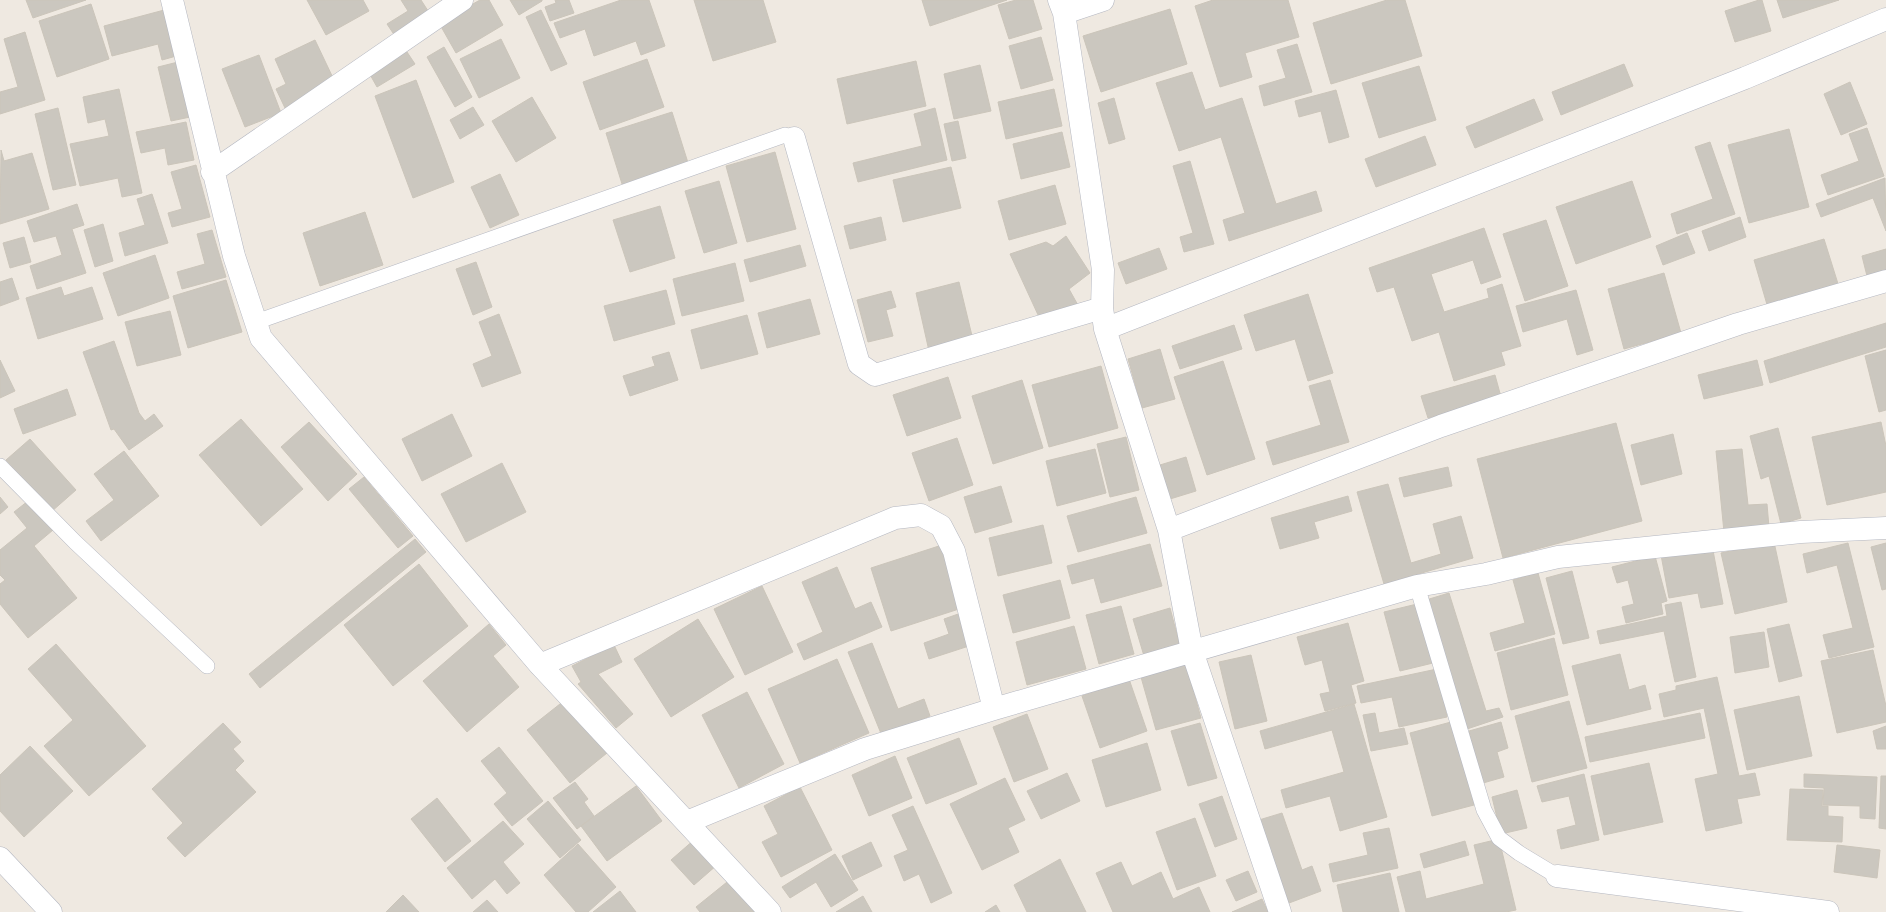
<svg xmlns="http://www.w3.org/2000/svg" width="1886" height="912" viewBox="0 0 1886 912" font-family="'PT Sans',sans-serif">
<rect width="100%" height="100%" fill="#efe9e1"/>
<path fill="#cbc7bf" stroke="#cbc5ba" d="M26,0H86L33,18Z
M307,0H363L369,11L326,35Z
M401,0H421L432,17L397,39L387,24L408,11Z
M480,0H489L503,25L456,53L439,23Z
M510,0H542V1L519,15Z
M555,0H569L574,13L550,21L545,7L556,3Z
M621,0H649L665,46L641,55L636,41L594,56L585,29L560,38L554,23Z
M694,0H763L776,42L713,61Z
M922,0H1007L930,26Z
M1016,0H1033L1042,29L1009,39L998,5Z
M1213,0H1288L1299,37L1245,53L1252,77L1220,87L1195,6Z
M1387,0H1405L1422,56L1331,84L1313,23Z
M1759,0H1762L1771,31L1735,42L1725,11Z
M1777,0H1839L1783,18Z
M91,4L109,59L57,77L39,21Z
M168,9L180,55L162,60L158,44L112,56L104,26Z
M1170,9L1187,64L1101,92L1083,36Z
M541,10L567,64L551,71L526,17Z
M25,32L45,100L0,114V92L18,87L4,39Z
M1041,37L1053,80L1021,89L1009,46Z
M501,39L520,78L479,98L460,59Z
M315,40L334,80L285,108L276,89L286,84L275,59Z
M1297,44L1312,92L1264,106L1259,86L1286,78L1277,50Z
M444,47L472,97L455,107L427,57Z
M405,49L415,64L377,87L368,71Z
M259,55L281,113L245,127L222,69Z
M647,59L664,107L600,130L583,82Z
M182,61L195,116L171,121L158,67Z
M916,61L926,106L847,124L837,79Z
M1624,64L1633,86L1561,115L1552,92Z
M980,65L991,111L954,119L944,74Z
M1419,66L1436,120L1379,138L1362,83Z
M1192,72L1205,110L1242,98L1276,204L1316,191L1322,211L1229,241L1223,220L1245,213L1221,137L1179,151L1156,83Z
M416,80L454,182L413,198L375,96Z
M1850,82L1867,124L1841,135L1824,94Z
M119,89L142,193L122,197L118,178L80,186L70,144L109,136L105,119L88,123L83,97Z
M1054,89L1062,126L1006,139L998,102Z
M1336,90L1349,137L1329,143L1321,111L1299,117L1295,101Z
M532,97L556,138L516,162L492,121Z
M1114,98L1125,139L1109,144L1098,103Z
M1534,99L1543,120L1475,148L1466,127Z
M473,107L484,125L460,139L450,120Z
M58,108L76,185L53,190L35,114Z
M935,108L947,160L858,182L853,163L922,146L914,114Z
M672,112L689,166L623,187L606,133Z
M958,121L966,158L952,161L944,124Z
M186,122L194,160L168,165L165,148L141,153L136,132Z
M1867,128L1884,176L1828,195L1821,175L1859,161L1849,134Z
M1789,129L1809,207L1749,223L1728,145Z
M1062,132L1070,167L1021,179L1013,144Z
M1425,136L1436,165L1376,187L1365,159Z
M1710,142L1735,214L1677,234L1671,214L1713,199L1695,147Z
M1,150L4,161L32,153L49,209L0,224Z
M775,152L796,229L747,242L726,166Z
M1190,161L1214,244L1184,252L1180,237L1193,233L1173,166Z
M196,165L210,217L172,227L168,213L182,209L171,172Z
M951,167L961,208L903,222L893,180Z
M500,174L519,215L490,228L471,187Z
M1885,178L1886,231L1873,198L1821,217L1816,204Z
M719,181L737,243L704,253L685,191Z
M1632,181L1651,237L1576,264L1556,207Z
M1055,185L1066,224L1009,240L998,201Z
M152,194L168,243L125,256L119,233L145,225L137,199Z
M77,204L84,225L72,229L86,273L37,289L30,266L62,255L56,236L34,242L27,221Z
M660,206L675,258L630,272L613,220Z
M365,212L383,265L320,286L303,233Z
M881,217L886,240L850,249L844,226Z
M1740,217L1746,237L1709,251L1702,231Z
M1546,220L1568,286L1525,301L1503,234Z
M103,224L113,261L95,267L84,230Z
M1484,228L1501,277L1481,284L1473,260L1431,274L1444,312L1489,298L1487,289L1502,284L1521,346L1501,352L1505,365L1454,381L1439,332L1412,341L1394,287L1377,292L1369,268Z
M212,230L226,277L182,289L177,272L205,264L197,234Z
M1687,233L1695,253L1663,265L1656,246Z
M1066,236L1090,273L1069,289L1079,307L1039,317L1010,254L1046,242L1053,246Z
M24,237L31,262L10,268L3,243Z
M1824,239L1839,287L1768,308L1754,260Z
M800,245L806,266L750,282L744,260Z
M1159,248L1167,269L1126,284L1118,263Z
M1886,249V270L1867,276L1862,256Z
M155,255L169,298L118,316L103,273Z
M476,262L492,307L473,315L456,269Z
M735,263L744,301L682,316L673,279Z
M1664,273L1681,333L1624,349L1608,289Z
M12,278L19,299L0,306V282Z
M226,280L242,332L188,348L173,296Z
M959,282L973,340L929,351L916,293Z
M61,287L64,296L92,287L103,319L38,339L26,298Z
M666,290L675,324L614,341L604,306Z
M1576,290L1593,350L1577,355L1567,319L1523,332L1516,306Z
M891,291L896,307L886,310L893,336L868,342L857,300Z
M1308,294L1333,373L1308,381L1295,339L1256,351L1244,315Z
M810,299L820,334L767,348L758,313Z
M170,311L181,355L137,366L125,322Z
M499,314L521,373L482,387L473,364L492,356L479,322Z
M747,315L758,354L701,369L691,330Z
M1886,323V347L1770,383L1764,361Z
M1234,325L1242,349L1180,369L1172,346Z
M114,341L139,413L145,421L154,414L163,426L129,450L114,429L111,430L83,352Z
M1160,349L1175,399L1142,408L1128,359Z
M1886,350V410L1879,412L1865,356Z
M669,352L678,380L630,396L623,376L655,366L652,357Z
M0,360L15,391L0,398Z
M1757,360L1763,385L1704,399L1698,375Z
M1223,361L1255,459L1207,475L1174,377Z
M1101,366L1118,428L1049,447L1032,385Z
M1495,375L1501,397L1428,418L1421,396Z
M948,377L961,418L907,436L893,395Z
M1022,380L1043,448L993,464L972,396Z
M1330,380L1349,442L1273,465L1266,442L1321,425L1309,386Z
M67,389L76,415L23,434L14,409Z
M452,414L472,456L422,481L402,439Z
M241,419L303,489L261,526L199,455Z
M309,422L357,474L328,501L281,447Z
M1881,422L1886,446V492L1827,505L1812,437Z
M1616,423L1642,521L1503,558L1477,459Z
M1778,428L1801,518L1781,524L1769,476L1761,479L1750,436Z
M1673,434L1682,474L1641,485L1631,445Z
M1126,437L1139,490L1110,497L1097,444Z
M957,438L973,485L929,501L912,453Z
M30,439L76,490L51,512L6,460Z
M1095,449L1106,493L1057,506L1046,461Z
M1742,449L1748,505L1767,504L1769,527L1724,532L1716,451Z
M124,451L159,496L101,541L86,521L114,500L94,474Z
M1186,457L1196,491L1170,499L1160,465Z
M502,463L526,512L466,542L441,494Z
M1448,467L1452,486L1404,497L1399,478Z
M364,477L413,536L398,548L349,489Z
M1388,484L1411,563L1441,554L1433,524L1461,516L1473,558L1384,584L1357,492Z
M1001,486L1012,522L975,533L964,497Z
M1348,496L1352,511L1314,522L1319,538L1280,549L1271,518Z
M0,497L8,507L0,514Z
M1136,497L1147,533L1078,552L1067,516Z
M28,501L53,530L34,546L77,598L28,638L0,604V584L5,580L0,575V550L27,528L14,512Z
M1043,525L1052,563L998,576L989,538Z
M415,539L426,552L260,688L249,674Z
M1774,542L1787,602L1735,614L1721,553Z
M1848,543L1874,647L1829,658L1823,635L1853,628L1837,565L1807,573L1803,554Z
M1886,543V589L1882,590L1871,547Z
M1150,544L1162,586L1101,603L1094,578L1072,584L1067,566Z
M942,545L962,608L891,631L871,568Z
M1712,545L1723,604L1701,608L1698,593L1669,598L1661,555Z
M1655,556L1667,601L1661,603L1663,614L1626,623L1622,607L1634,604L1628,580L1617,583L1612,567Z
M419,564L468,626L393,686L344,625Z
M837,567L855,609L871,602L882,627L804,660L797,644L823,632L802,582Z
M1572,571L1589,638L1563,644L1546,578Z
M1538,573L1555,634L1495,651L1490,633L1525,623L1513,580Z
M1060,580L1070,618L1013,633L1003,595Z
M762,586L793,652L745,675L714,609Z
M1449,593L1486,711L1499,708L1503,717L1467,729L1426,600Z
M1681,602L1696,677L1675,682L1664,631L1600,644L1597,631L1667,616L1665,605Z
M1417,604L1433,663L1400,671L1384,612Z
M1121,606L1134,654L1099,664L1086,615Z
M1170,608L1180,646L1144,656L1133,619Z
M961,613L972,645L929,659L924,643L949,634L944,619Z
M698,619L734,677L671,717L634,659Z
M1348,623L1364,681L1351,685L1356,703L1325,711L1320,694L1330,692L1322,660L1305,665L1297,637Z
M489,624L506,645L493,656L519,687L467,732L423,681Z
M1789,624L1802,676L1779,682L1767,629Z
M1074,626L1086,669L1027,685L1016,642Z
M1764,632L1769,667L1735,673L1730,637Z
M1554,638L1568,695L1511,710L1497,653Z
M872,643L898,709L924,699L930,716L882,736L848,652Z
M56,644L146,746L89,796L44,746L73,720L28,669Z
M614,645L622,662L598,674L633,714L616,728L578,684L581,682L572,666Z
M1873,650L1886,706V722L1837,733L1821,661Z
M1620,654L1629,690L1645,685L1651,709L1587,725L1572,666Z
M1251,655L1267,721L1235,729L1219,662Z
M1184,658L1201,718L1156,730L1139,670Z
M837,659L869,733L800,763L768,689Z
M1437,669L1447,717L1399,727L1392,697L1361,703L1357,686Z
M1717,677L1739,776L1755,773L1760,795L1737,799L1742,823L1706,831L1695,779L1718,774L1704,708L1664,717L1659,694L1676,690V686Z
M1129,679L1147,731L1100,748L1082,696Z
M747,692L784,764L739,788L702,715Z
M1799,696L1812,756L1747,770L1734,710Z
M565,700L607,753L570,783L527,730Z
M1569,701L1587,768L1532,782L1515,716Z
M1354,704L1387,817L1340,831L1330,796L1286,808L1281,790L1344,772L1332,730L1265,749L1260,731Z
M1375,713L1379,733L1404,728L1408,744L1371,751L1363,715Z
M1700,713L1705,738L1590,762L1585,737Z
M1027,714L1048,769L1014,782L993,727Z
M1451,722L1474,805L1432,816L1410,733Z
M1501,722L1508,748L1497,752L1504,777L1483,783L1469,731Z
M223,723L241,742L233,749L244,761L235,770L256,792L185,857L167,838L183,823L152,789Z
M1200,723L1217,778L1188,786L1171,731Z
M1886,726V749H1877L1873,731Z
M959,738L977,784L926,804L907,758Z
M1147,743L1161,790L1106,807L1092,760Z
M30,746L73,791L24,837L0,811V775Z
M499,747L543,801L512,826L494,804L507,793L481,761Z
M895,756L912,798L869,816L852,775Z
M1649,763L1663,822L1604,835L1591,776Z
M1067,773L1080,801L1041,819L1027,791Z
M1584,774L1599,840L1561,849L1557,830L1576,825L1569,796L1542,802L1537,786Z
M1804,774L1877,777L1875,819L1860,818V806L1823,805L1824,788L1804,787Z
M1881,776H1886V829L1879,828Z
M1005,778L1025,820L1008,828L1019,852L982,870L950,804Z
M575,782L588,799L584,802L594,816L577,829L553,798Z
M636,786L662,821L607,861L581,826Z
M800,787L832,850L781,877L762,842L778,834L764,806Z
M1790,789L1823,790L1822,806H1828V816L1843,817L1842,842L1787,840Z
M1517,790L1527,828L1501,834L1492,797Z
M1222,796L1237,839L1215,847L1199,804Z
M437,798L471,841L445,862L411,819Z
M548,801L581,840L560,858L527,819Z
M913,806L952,893L931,903L919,874L904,881L894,856L908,850L892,815Z
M1282,813L1302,870L1312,866L1321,891L1289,903L1259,820Z
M1195,818L1216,876L1177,890L1156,832Z
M503,821L524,844L503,862L520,883L507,894L495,879L472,899L447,868Z
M1389,828L1398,868L1333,882L1329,864L1368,855L1363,833Z
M695,839L717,865L694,885L671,860Z
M1499,839L1516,910L1506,912H1406L1397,877L1420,871L1426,899L1484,884L1474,845Z
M1465,841L1469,855L1424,868L1420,854Z
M871,842L882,866L853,880L842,856Z
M578,844L616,887L588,912H576L544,875Z
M1837,845L1880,850L1877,878L1834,872Z
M835,854L858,890L831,907L816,882L790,898L782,887Z
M1060,859L1086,912H1027L1014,885Z
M1121,862L1132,886L1161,872L1173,899L1199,887L1210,912H1113L1096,873Z
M1248,871L1257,892L1236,901L1226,880Z
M1390,873L1399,912H1343L1337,885Z
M732,878L760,912H700L696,907Z
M620,891L636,912H593Z
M403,895L419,912H386Z
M863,896L872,912H836Z
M1262,899L1268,912H1232Z
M487,900L498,912H473Z
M996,905L1000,912H985Z"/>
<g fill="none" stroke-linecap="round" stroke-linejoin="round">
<g stroke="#b4b7c1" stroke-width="16">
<path id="service" d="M256,322L785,135L794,138
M0,466L75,542L207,666
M1417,586L1484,810L1499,838L1519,853L1557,876"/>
</g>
<g stroke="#b4b7c1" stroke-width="23">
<path id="minor" d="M172,0L234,256L261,338L540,665L770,912
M1059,0L1064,13L1103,270L1102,308L1105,329L1169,530L1192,651L1280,912
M1064,13L1103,0
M794,138L859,364L875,375L1102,308
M212,172L462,0
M1105,329L1745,78L1886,19
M1169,530L1441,426L1738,324L1886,281
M540,665L895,518L921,515L941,526L954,551L994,709
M687,822L865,749L994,709L1417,586L1486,574L1558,557L1801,532L1886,528
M0,858L51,912
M1557,876L1828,912"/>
</g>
<use href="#service" stroke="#fff" stroke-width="15"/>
<use href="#minor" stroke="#fff" stroke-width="22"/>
</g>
</svg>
